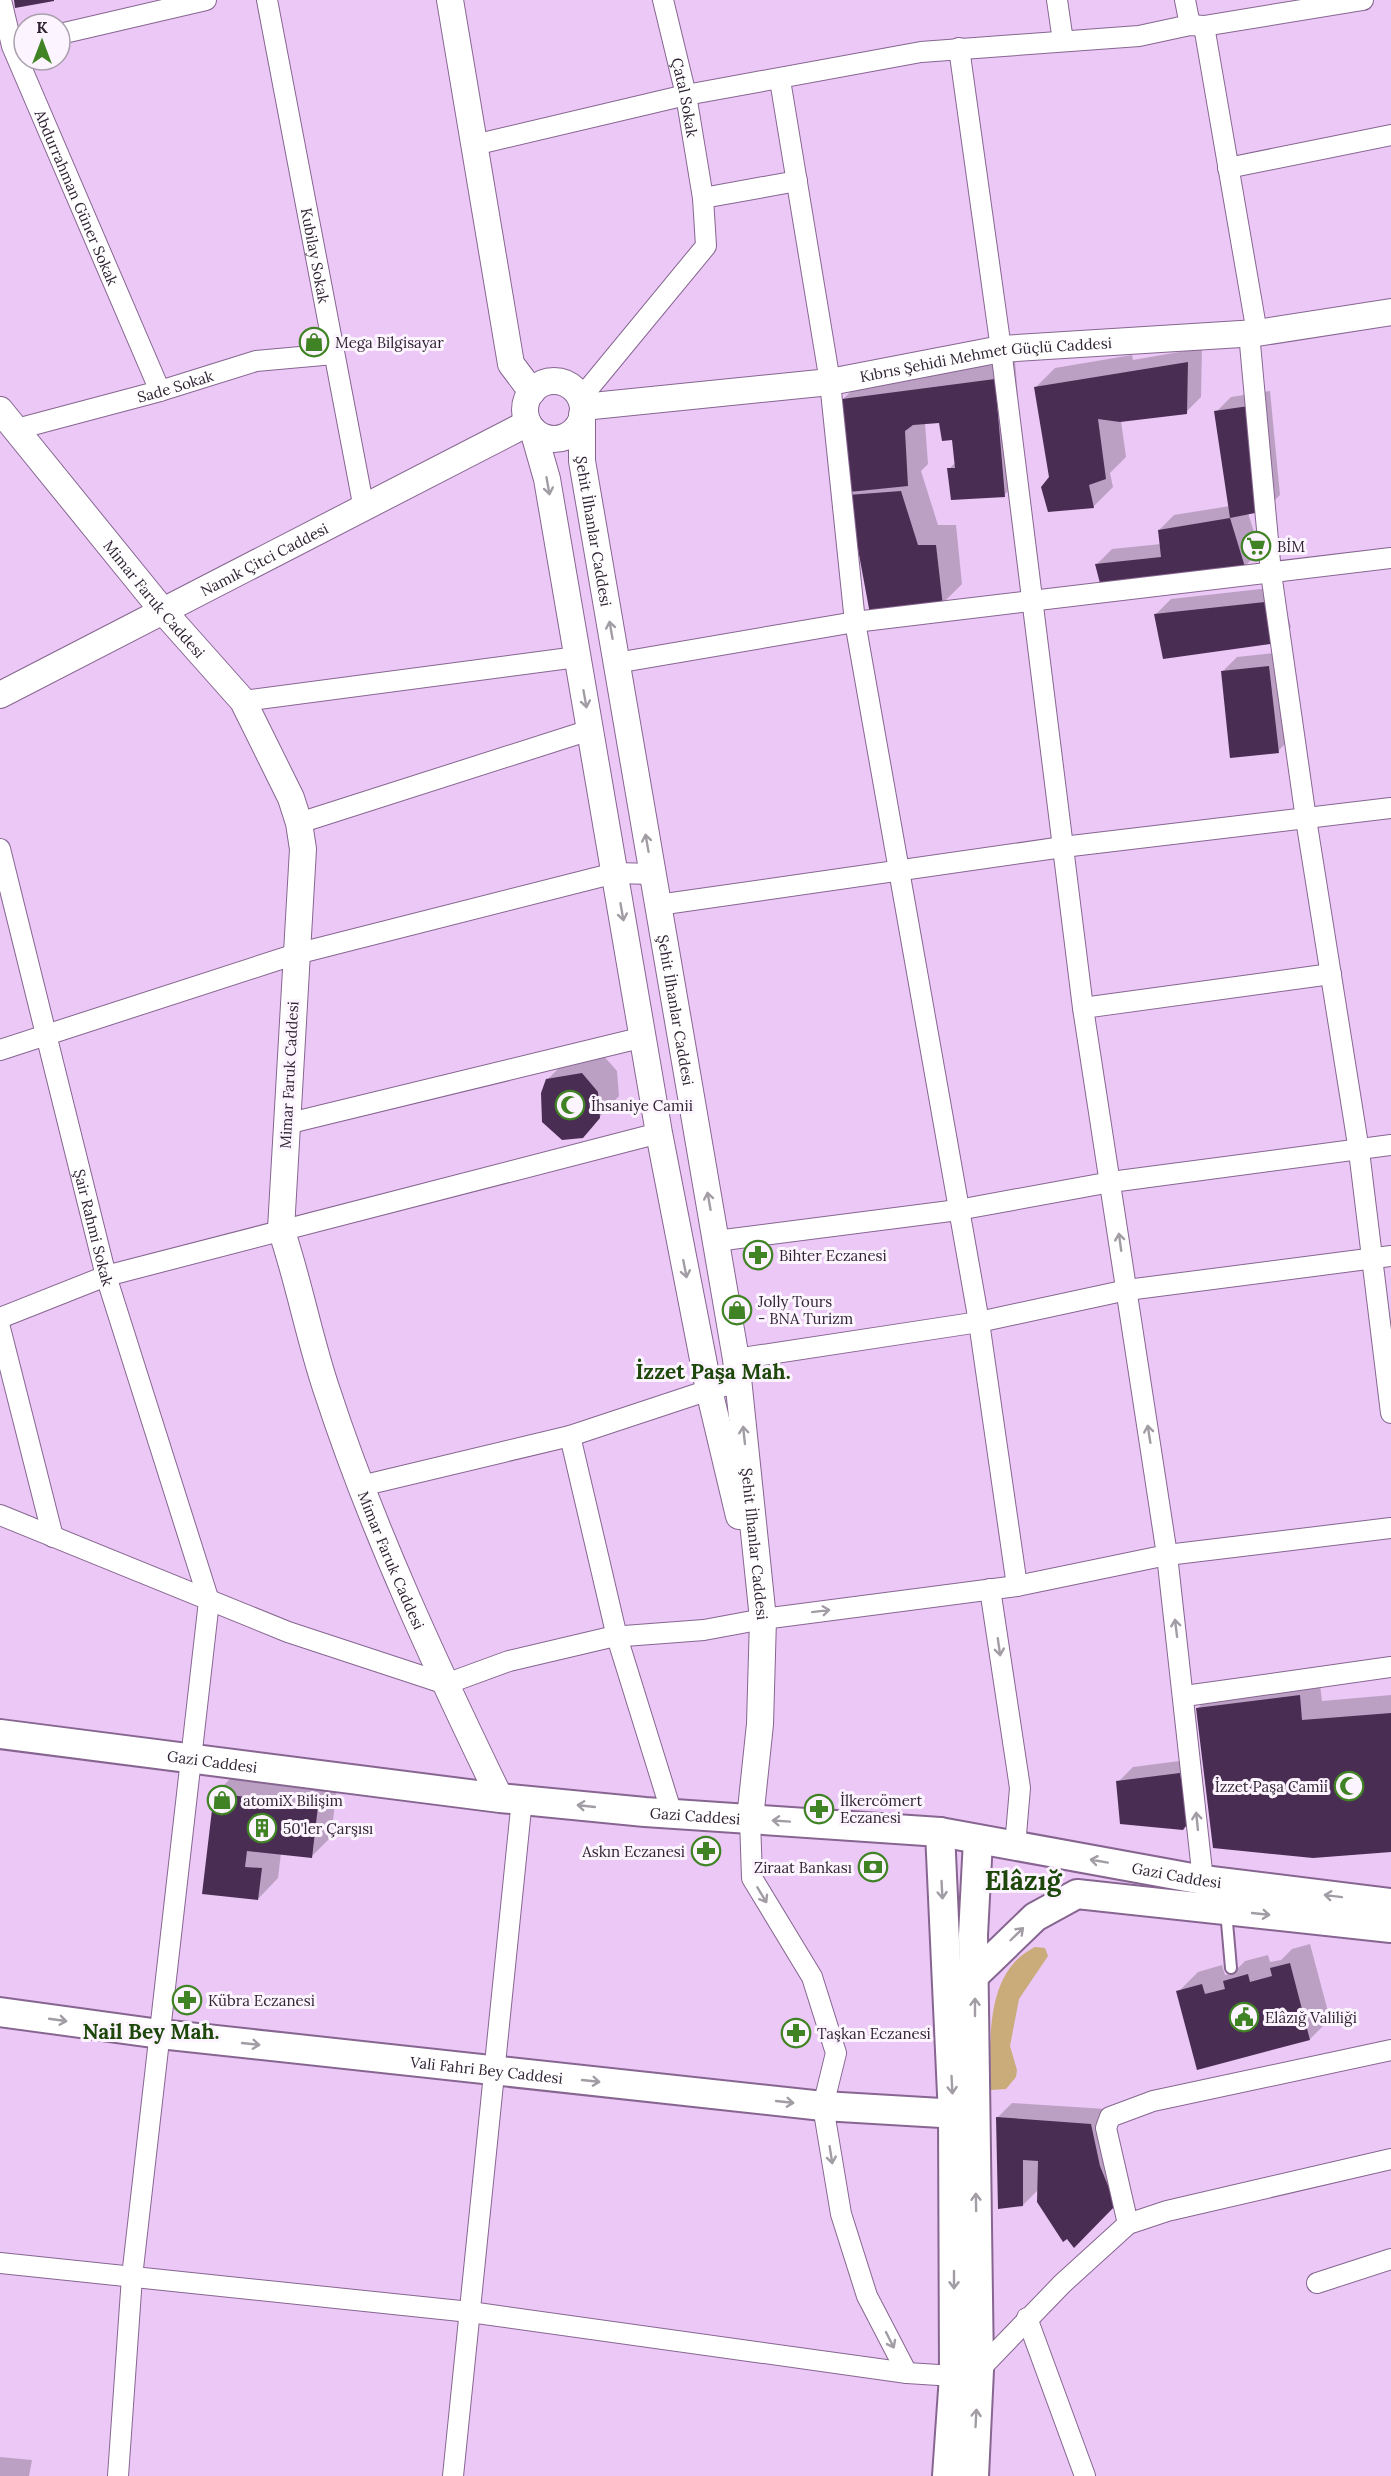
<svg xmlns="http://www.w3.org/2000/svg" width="1391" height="2476" viewBox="0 0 1391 2476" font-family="Lora,serif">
<rect width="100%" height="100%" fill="#ebc8f6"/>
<path fill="#caab7a" d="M1035,1947L1045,1948L1048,1956L1019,1999L1010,2046L1017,2070L1016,2077L1006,2089L991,2090C990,2042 984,1972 1035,1947Z"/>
<path fill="#0003" d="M1202,348L1201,397L1186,412L1121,421L1126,457L1110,473L1113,487L1093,507L1050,478L1035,388L1055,368L1132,355L1133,360Z
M1015,360L1024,475L1004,495L949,469L956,462L953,438L940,422L925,423L928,464L921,471L938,525H956L962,584L942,604L849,496L855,490L843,399L864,379Z
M1270,391L1280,495L1265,510L1248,513L1260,551L1245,566L1097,564L1112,549L1161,544L1159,530L1174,515L1230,506L1216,412L1231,397Z
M1279,587L1291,627L1276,642L1156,614L1171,599Z
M1284,652L1293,736L1278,751L1222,672L1237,657Z
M602,1054L617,1071L619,1096L582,1136L547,1080L567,1060Z
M1319,1676L1322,1701L1391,1695V1850L1198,1708L1218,1688Z
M1195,1759L1204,1805L1118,1782L1133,1767Z
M235,1774L337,1786L331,1837L311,1857L281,1853L278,1878L258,1899L215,1794Z
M1310,1944L1330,2019L1310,2039L1178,1992L1198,1972L1222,1965L1225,1975L1233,1973L1245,1961L1268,1955L1270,1962L1281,1960L1292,1949Z
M1012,2103L1106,2109L1115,2151L1130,2188L1074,2245L1039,2189L1023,2205L997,2118Z
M0,2457L32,2460L29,2476H0Z"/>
<path fill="#4a2d53" d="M14,0H54V1L15,8Z
M1188,362L1187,414L1120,422L1098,419L1106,479L1089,485L1094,508L1048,512L1041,487L1049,477L1034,387Z
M995,379L1005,497L951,500L947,468H955L952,440L942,441L939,423L913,425L905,431L908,486L849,492L842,399Z
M1256,405L1265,511L1230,518L1214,411Z
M901,491L918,545H936L943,606L870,614L848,495Z
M1230,518L1245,567L1102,591L1095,564L1161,557L1158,530Z
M1265,602L1277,643L1163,659L1154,614Z
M1269,666L1279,753L1230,758L1221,671Z
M582,1073L598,1092L600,1118L583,1138L562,1140L542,1122L541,1093L546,1079Z
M1300,1695L1302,1720L1391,1713V1852L1313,1858L1213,1848L1196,1708Z
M1180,1773L1189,1822L1183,1830L1120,1824L1116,1781Z
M214,1793L318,1806L312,1858L247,1851L245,1867L262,1868L258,1900L202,1894Z
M1290,1963L1310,2040L1197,2070L1176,1991L1202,1984L1205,1994L1225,1989L1223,1981L1248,1974L1250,1982L1272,1976L1270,1968Z
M996,2117L1091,2124L1100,2166L1116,2205L1074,2248L1067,2239L1063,2242L1037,2202L1038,2161L1023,2160V2206L998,2209Z"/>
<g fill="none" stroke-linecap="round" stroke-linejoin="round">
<g stroke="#866690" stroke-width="14">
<path id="service" d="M1226,1911L1231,1968"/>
</g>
<g stroke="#866690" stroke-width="22">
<g id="minor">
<path id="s1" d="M1,0L12,46L160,391"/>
<path id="s2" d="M267,0L364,509"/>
<path id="s3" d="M663,0L686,95L703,198"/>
<path d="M1057,0L1063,41"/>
<path d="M1185,0L1190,25"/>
<path d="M1204,26L1257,333"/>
<path d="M60,34L206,0"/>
<path d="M959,48L1001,349L1083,1008L1167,1555L1203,1880"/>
<path d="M780,80L830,382L855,622L979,1322L1017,1586"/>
<path d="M474,145L686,95L921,52L1139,36L1190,25L1204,26L1363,0"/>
<path d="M1228,168L1391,135"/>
<path d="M1249,333L1271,573L1306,819L1359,1151L1391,1413"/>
<path d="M580,399L706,246L703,198L797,181"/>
<path id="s4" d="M17,429L160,391L256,361L334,354"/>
<path d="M616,663L855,622L1391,558"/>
<path d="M243,701L577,657"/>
<path d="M299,823L590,730"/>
<path id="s5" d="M0,849L106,1276L209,1601L132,2277L118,2476"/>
<path d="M658,905L1063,847L1391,808"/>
<path d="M1083,1008L1331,974"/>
<path d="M0,1050L296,954L615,873L653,874"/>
<path d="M286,1124L644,1037"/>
<path d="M716,1241L958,1210L1111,1182L1391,1145"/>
<path d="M0,1318L106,1276L659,1133"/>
<path d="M0,1328L53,1537"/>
<path d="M736,1359L979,1322L1127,1290L1391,1256"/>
<path d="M570,1436L617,1637L672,1814"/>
<path d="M361,1486L570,1436L709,1390L739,1382"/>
<path d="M0,1515L288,1632L446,1684L509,1661L611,1637L704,1630L763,1619L1017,1586L1167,1555L1391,1528"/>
<path d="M990,1589L1020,1788L1015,1846"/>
<path d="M1185,1696L1391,1667"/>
<path d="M750,1819L752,1878L812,1977L836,2053L823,2106L841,2214L867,2296L907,2373"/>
<path d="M1128,2224L1106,2128L1110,2117L1153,2101L1391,2050"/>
<path d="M0,2263L470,2312L907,2373L954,2376"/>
<path d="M1317,2283L1391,2259"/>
<path d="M1027,2318L1085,2476"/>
<path d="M979,2370L1062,2284L1128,2224L1167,2211L1391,2159"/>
<path d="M453,2476L522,1799"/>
</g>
</g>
<g stroke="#866690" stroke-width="28">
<g id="tertiary">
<path d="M450,0L511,364L532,392"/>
<circle cx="554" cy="410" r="29"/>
<path id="s6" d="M583,407L830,382L1001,349L1257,333L1391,312"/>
<path id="s7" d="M0,410L163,611L243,701L291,798L299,823L303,849L281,1229C299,1282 309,1338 327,1391C372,1529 437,1668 500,1798"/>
<path id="s8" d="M582,415V461L736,1359L763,1619L760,1724L750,1819"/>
<path d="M533,430L547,479L659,1133L709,1390L739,1516"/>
<path id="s9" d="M0,695L528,423"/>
</g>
</g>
<g stroke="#866690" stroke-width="32">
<g id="secondary">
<path id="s10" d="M0,1734L500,1798L645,1812L940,1832L1203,1880L1391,1903"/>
<path d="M940,1832L953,2116L954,2376L947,2476"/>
<path d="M975,1975L1035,1917L1077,1894L1391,1928"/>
<path id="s11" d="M0,2012L160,2034L823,2106L975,2115"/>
<path d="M974,2476L979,2370L973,1935L978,1840"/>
</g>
</g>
<use href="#service" stroke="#fff" stroke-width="10"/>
<use href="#minor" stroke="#fff" stroke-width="20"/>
<use href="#tertiary" stroke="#fff" stroke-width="26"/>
<use href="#secondary" stroke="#fff" stroke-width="28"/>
</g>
<defs><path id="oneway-shaft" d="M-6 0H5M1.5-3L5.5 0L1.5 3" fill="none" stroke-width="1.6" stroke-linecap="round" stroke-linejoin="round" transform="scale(1.5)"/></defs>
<g stroke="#a29ca4">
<use href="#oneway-shaft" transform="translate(548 486) rotate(80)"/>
<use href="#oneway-shaft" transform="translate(611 630) rotate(-100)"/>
<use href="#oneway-shaft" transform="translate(585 699) rotate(80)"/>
<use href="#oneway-shaft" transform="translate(647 843) rotate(-100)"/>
<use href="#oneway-shaft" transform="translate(622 912) rotate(80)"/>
<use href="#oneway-shaft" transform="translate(709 1201) rotate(-100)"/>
<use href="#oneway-shaft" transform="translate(1120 1242) rotate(-98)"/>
<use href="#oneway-shaft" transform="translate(685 1269) rotate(79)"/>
<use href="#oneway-shaft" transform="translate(1149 1434) rotate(-99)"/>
<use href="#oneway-shaft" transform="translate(744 1435) rotate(-96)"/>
<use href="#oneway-shaft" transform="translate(821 1611) rotate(-7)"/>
<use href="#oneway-shaft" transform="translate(1176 1628) rotate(-97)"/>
<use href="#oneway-shaft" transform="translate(999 1647) rotate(82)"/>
<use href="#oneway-shaft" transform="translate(586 1806) rotate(-174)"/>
<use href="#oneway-shaft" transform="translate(781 1821) rotate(-176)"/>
<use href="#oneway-shaft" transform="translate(1197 1821) rotate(-96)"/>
<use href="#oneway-shaft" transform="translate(1099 1861) rotate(-170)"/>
<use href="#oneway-shaft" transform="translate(942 1890) rotate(87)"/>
<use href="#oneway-shaft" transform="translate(762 1895) rotate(59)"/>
<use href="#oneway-shaft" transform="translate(1333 1896) rotate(-173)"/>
<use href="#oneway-shaft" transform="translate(1261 1914) rotate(6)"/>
<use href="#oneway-shaft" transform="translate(1017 1934) rotate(-44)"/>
<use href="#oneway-shaft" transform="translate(975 2007) rotate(-90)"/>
<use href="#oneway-shaft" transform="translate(58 2020) rotate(8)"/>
<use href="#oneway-shaft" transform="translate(251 2044) rotate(6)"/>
<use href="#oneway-shaft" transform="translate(591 2081) rotate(6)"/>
<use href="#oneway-shaft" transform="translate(952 2085) rotate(87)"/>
<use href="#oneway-shaft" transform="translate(785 2102) rotate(6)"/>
<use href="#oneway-shaft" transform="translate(831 2155) rotate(81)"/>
<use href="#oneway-shaft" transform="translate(976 2202) rotate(-91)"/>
<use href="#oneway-shaft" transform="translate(954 2280) rotate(90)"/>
<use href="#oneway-shaft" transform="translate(890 2340) rotate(63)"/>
<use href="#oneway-shaft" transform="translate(976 2418) rotate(-87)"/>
</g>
<defs>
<g id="shop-ring" transform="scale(1.5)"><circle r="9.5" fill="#fcf4fe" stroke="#408325" stroke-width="1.5"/><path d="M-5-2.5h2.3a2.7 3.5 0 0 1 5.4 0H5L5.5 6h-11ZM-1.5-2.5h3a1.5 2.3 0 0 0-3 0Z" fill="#408325"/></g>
<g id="supermarket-ring" transform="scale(1.5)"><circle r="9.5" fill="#fcf4fe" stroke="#408325" stroke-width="1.5"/><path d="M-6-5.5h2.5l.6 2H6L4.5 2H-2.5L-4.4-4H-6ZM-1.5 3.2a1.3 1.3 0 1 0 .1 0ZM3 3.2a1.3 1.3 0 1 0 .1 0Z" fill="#408325"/></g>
<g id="mosque-ring" transform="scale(1.5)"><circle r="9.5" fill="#fcf4fe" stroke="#408325" stroke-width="1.5"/><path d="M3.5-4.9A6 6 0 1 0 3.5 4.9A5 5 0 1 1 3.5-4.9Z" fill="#408325"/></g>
<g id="pharmacy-ring" transform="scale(1.5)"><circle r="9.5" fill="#fcf4fe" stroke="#408325" stroke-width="1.5"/><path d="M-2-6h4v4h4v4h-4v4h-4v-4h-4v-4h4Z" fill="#408325"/></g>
<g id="building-ring" transform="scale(1.5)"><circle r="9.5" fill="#fcf4fe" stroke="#408325" stroke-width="1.5"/><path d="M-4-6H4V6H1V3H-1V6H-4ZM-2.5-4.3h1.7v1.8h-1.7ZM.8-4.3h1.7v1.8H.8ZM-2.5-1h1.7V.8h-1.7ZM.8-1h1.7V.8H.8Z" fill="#408325"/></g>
<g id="bank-ring" transform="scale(1.5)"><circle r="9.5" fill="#fcf4fe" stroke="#408325" stroke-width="1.5"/><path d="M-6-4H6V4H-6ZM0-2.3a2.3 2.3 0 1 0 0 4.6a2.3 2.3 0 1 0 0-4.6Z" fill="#408325"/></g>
<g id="civic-ring" transform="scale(1.5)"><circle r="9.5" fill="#fcf4fe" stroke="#408325" stroke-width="1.5"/><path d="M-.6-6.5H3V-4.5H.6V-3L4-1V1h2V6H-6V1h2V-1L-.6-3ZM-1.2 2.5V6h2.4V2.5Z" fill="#408325"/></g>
</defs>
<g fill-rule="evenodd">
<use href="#shop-ring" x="314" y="342"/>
<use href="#supermarket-ring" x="1256" y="546"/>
<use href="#mosque-ring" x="570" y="1105"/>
<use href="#pharmacy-ring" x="758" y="1255"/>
<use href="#shop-ring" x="737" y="1310"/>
<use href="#mosque-ring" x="1349" y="1786"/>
<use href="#shop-ring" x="222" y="1800"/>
<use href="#pharmacy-ring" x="819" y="1809"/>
<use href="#building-ring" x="262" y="1828"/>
<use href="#pharmacy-ring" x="706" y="1851"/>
<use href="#bank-ring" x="873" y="1867"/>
<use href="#pharmacy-ring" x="187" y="2000"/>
<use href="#civic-ring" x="1244" y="2017"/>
<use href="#pharmacy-ring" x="796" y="2033"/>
</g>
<g text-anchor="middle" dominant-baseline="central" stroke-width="6" stroke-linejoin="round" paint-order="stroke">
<g font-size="15" fill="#302334" stroke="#fcf4fe">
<text stroke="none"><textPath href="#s3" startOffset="100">Çatal Sokak</textPath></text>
<text stroke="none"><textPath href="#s1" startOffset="212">Abdurrahman Güner Sokak</textPath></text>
<text stroke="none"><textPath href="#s2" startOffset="260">Kubilay Sokak</textPath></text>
<text stroke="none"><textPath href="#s6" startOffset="406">Kıbrıs Şehidi Mehmet Güçlü Caddesi</textPath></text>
<text stroke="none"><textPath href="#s4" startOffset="164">Sade Sokak</textPath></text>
<text stroke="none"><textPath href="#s8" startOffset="117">Şehit İlhanlar Caddesi</textPath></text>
<text stroke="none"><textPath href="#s9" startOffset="297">Namık Çitci Caddesi</textPath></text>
<text stroke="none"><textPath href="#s7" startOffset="244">Mimar Faruk Caddesi</textPath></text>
<text stroke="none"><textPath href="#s8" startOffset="603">Şehit İlhanlar Caddesi</textPath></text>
<text transform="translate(289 1075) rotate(-87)">Mimar Faruk Caddesi</text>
<text stroke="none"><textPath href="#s5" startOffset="390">Şair Rahmi Sokak</textPath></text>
<text stroke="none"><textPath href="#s8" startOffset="1143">Şehit İlhanlar Caddesi</textPath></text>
<text stroke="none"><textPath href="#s7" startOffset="1270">Mimar Faruk Caddesi</textPath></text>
<text stroke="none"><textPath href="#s10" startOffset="214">Gazi Caddesi</textPath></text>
<text stroke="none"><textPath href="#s10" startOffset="700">Gazi Caddesi</textPath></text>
<text stroke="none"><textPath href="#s10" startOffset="1186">Gazi Caddesi</textPath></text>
<text stroke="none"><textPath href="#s11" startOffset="490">Vali Fahri Bey Caddesi</textPath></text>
</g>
<g font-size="15" fill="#302334" stroke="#fcf4fe" text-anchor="start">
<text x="335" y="342">Mega Bilgisayar</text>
<text x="1277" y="546">BİM</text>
<text x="591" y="1105">İhsaniye Camii</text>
<text x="779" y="1255">Bihter Eczanesi</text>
<text x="758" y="1301">Jolly Tours<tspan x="758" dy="17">- BNA Turizm</tspan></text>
<text x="1328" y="1786" text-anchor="end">İzzet Paşa Camii</text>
<text x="243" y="1800">atomiX Bilişim</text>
<text x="840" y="1800">İlkercömert<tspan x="840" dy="17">Eczanesi</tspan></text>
<text x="283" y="1828">50'ler Çarşısı</text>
<text x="685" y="1851" text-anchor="end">Askın Eczanesi</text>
<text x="852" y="1867" text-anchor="end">Ziraat Bankası</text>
<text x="208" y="2000">Kübra Eczanesi</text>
<text x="1265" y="2017">Elâzığ Valiliği</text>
<text x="817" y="2033">Taşkan Eczanesi</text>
</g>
<g font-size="21" font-weight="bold" fill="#1e480b" stroke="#fcf4fe">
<text x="713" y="1371">İzzet Paşa Mah.</text>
<text x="151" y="2031">Nail Bey Mah.</text>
</g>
<g font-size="27" font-weight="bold" fill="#1e480b" stroke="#fcf4fe">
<text x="1023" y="1880">Elâzığ</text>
</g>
</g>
<g transform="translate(42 42)"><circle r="28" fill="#fcf4fe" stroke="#aaa0ad" stroke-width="1.5"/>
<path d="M0-4.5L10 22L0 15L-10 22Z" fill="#408325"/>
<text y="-9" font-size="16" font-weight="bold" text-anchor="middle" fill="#302334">K</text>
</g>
</svg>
